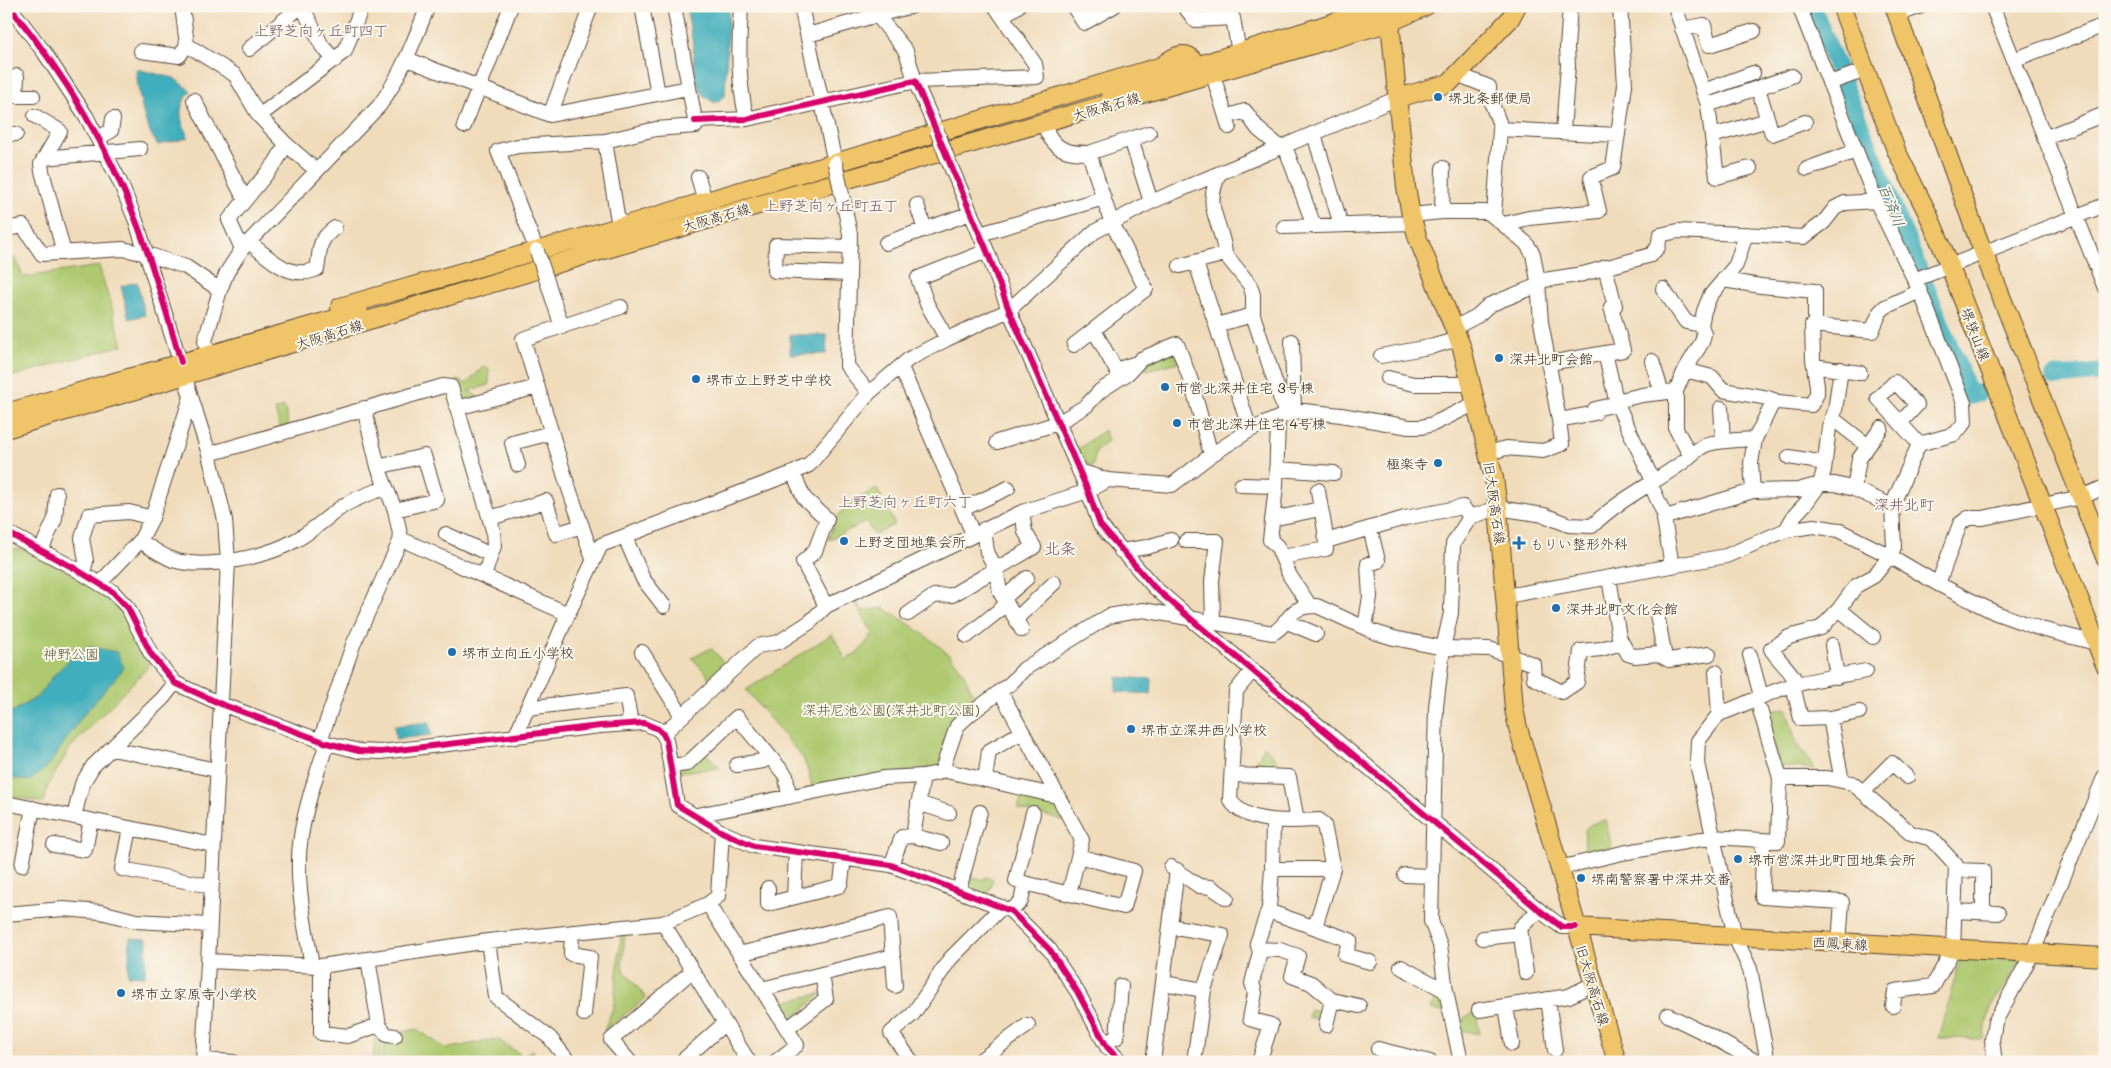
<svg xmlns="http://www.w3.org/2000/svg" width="2111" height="1068" viewBox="0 0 2111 1068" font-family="Mali,'Klee One',sans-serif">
<rect width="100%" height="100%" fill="#fbf7ec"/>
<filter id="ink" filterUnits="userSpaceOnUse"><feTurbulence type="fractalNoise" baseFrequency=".02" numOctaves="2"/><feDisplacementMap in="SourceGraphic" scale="10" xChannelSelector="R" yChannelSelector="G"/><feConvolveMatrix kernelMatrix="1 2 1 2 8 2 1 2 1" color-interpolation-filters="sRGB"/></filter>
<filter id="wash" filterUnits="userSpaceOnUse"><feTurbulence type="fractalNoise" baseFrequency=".0096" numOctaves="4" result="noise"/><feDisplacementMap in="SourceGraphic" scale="20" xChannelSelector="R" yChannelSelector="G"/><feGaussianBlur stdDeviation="1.12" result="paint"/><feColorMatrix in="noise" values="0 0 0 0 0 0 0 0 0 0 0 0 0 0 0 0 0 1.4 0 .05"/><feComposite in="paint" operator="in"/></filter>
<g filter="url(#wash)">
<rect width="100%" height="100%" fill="#f0dcbb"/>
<path fill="#aec970" stroke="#747a47" d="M16,258L23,277L99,266L123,345L6,378V259Z
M1172,351L1179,362L1146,370L1145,366L1148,362Z
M484,366L489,370V385L469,391L478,397L463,401L459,399L455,383L458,379L466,384Z
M284,407L289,426L280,428L275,410Z
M1104,430L1108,441L1096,450L1093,466L1082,463L1077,450Z
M877,489L894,522V525L874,535L866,522L828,540C841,505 843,505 877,489Z
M12,549C16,549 20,549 24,549C40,553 112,597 121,610C133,627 141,647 150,665L70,748L48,785L44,803L6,795V557Z
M855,598L862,611L884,608C905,621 954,652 964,674C968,683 972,693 977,702L938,767L812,788L809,773L803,758L746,690L832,634L846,660L862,649L873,633L852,599Z
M711,648L728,667L710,683L707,674L692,658Z
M1786,708L1796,742L1815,769L1779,766L1768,724L1774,718L1772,711Z
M1264,746L1279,762L1278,772L1255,771V766Z
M705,752L720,768L677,772Z
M1023,790L1054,798L1067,821L1018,809Z
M1605,820L1612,847L1585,853C1585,829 1580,826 1605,820Z
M970,876L984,880L985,877L993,879L988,895L970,888L968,884Z
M621,933H625L622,968L646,998L604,1031L614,1005Z
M1961,957L2021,959L2012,976L1991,1006L1983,1039L1938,1038Z
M822,993L793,1019L789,1018L779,1003Z
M1438,993L1443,996L1447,1013L1430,1009Z
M1310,1009L1322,1012L1320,1020L1308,1017Z
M1476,1011L1480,1034L1460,1030L1459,1022L1464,1021V1018Z
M417,1029L446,1049L497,1039L523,1056L532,1050L541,1062H381L387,1035Z
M379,1030L382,1045L378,1061H373L375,1032Z"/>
<path fill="#40aebc" stroke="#3e6c6d" d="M686,6H729L725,96L715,103L703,95L695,78L693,45Z
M136,69L174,78L191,91C176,108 180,118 188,138L158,145C142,123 139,96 136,69Z
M137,282L145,315L129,319L121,286Z
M790,335H827L826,354H790Z
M90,647L117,652L124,668L84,714L49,765L30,781L6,777V710L12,712L37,697L55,674L75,654Z
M1117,677L1152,679L1151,694L1116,692Z
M429,722L431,735L396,739L394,726Z
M130,938L147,939L145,976L128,975Z"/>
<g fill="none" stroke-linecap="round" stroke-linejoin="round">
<path stroke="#40aebc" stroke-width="18" d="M1812,6L1970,396L1978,393
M2054,377L2105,372"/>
</g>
</g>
<g filter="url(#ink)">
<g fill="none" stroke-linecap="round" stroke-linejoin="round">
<g stroke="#564536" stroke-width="16">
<path id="minor" d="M9,6L44,52L86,116L120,182L136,221L209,454L225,520L228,562L203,1062
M182,6L187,45L235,75L259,116L286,144L317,171
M302,6L322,46L335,60
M642,6L658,94
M741,6C739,46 737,80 747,119
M801,6L835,163
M913,6L877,15L906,51L915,81L1037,77L1035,64L995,6
M1073,6L1084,23L1114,6
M1184,6L1195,20L1233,18L1239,53
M1675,6L1708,105L1717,177L1750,168
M1799,6L1876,201
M1992,6L2105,288
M1897,15L1921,6
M1002,16L1018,6
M1682,29L1704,25L1709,45L1754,31
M808,35L877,15
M249,49L301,6
M141,51L179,56L187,45
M407,59L550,115L688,88
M2013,60L2105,25
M1457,74L1489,87V97L1499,122L1500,129L1494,215
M1213,75L1229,127
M1829,83L1866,70
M1758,88L1772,134L1805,122
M6,91L16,96H33
M1703,91L1753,73
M16,96L17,76
M194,100L245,200
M1708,105L1792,76
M550,115L591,6
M35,116L60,131L41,164L42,171L64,253
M259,116L345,51L362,6
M1226,117L1245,111L1258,129L1281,148
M695,121L747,119L915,81L937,131
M464,126L511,6
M1500,129L1618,135
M1563,131L1568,65L1567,48L1570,6
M1047,132C1056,151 1069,153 1089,153L1111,221L1146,289L1074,345
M6,134H16
M1314,134L1341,225
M1712,136L1768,120
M98,138L111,131L113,119
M2044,138L2105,114
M1131,139L1151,202
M605,141L619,227
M1285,146L1314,226
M1089,153L1149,133
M44,158L140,149
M948,160L987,251L1009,310L1088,491L1100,525L1154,587L1191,619L1539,910L1562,927H1575
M1807,169L1856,151
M1218,175C1215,185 1211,195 1213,207C1216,223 1224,237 1225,254
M698,177L705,201
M841,190L850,234L847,366L869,393
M917,205L925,230
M1442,212L1443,168
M1411,215L1442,212H1488L1526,243L1533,254L1538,281L1541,322L1559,420L1595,413V409L1617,404
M1504,224L1529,218L1599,211L1591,177L1613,168L1625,85L1620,6
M1284,227L1413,223
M6,229L23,226L42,254L123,249L147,254L186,267L220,290
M980,234L1104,198
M249,242C270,258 289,281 317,269C321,251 316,241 335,228
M886,243L971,213
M242,249L229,220L276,162L286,144
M537,251L498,151L518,146L605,141L656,129L696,126L674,6
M1196,263L1250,430
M1180,266L1225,254L1250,285L1253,295V315L1286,415
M849,274L775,271L776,245L850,247
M546,278L562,327
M1723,280L1761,286L1815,291V326
M1914,280L2105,205
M1538,281L1583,274L1651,255L1658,247L1660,235L1678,231L1804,237L1824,222L1835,208L1845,203L1876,201L1920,291L1964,403L1965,422L1955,434L1919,444L1892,506L1894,547L1890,556L1874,576L1856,586L1839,609L1821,628L1789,637L1771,649C1779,662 1792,670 1797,684
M1663,289L1686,322L1701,325
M1216,325L1253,315
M1454,328L1477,316L1489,305L1539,285
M1094,330L1116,370L1133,364
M947,339L927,304L918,278L987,251
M1292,341L1294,412
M1605,353L1617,404L1653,481
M208,354L205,341L220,290L227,272L242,249L379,106C401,76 414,41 428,6
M1381,356L1434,346L1458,339
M1652,361L1662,393
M1549,363L1623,350L1611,307L1615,306L1605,267
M1814,366L1860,373
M901,367L973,534
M1685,370L1712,377L1723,390L1768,398L1778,402L1811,405L1817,394V386L1813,360L1812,325L1872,331L1880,312L1885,307L1920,291
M1388,378L1414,384H1471
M1616,401L1642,395L1676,391
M457,408L537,387
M1721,408L1723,441
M1278,418L1276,486L1270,540L1277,546L1290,576L1310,606
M1832,418L1868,446
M1900,423L1917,405L1895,382L1878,398L1919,444
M997,442L1058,423L1086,406L1100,391L1128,373L1141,359L1177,344L1191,381L1211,455
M1488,453L1506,448L1543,451L1562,444L1559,420
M209,454L443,386L451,387L493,530L494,546L484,576
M1690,455L1676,429V391L1685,370L1702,342L1704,334L1701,325L1704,311L1710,296L1736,265L1746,234
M1789,457L1825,463
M518,465L512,443L551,433
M378,467L424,456L437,500L395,510
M1276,469L1334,473
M1079,471L1108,480L1172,485L1211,455L1250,430L1292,412L1304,411L1341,415L1409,427H1421L1433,424L1476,403
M793,473L804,498L827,519L815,551L803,562L826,606L1022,512L1088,491L1108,480
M1650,483L1666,518
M1241,485L1276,486
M1854,489L1859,459L1881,428
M1753,491L1751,463L1755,439L1774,400
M963,509L1008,488
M490,518L546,501L556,534L582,526
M1272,519L1320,509
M984,529L987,552L996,569L1000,592L1022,630
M1786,530L1794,516L1806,503L1820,484L1824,470L1829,427L1835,411L1841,369
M6,532L74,568L113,592L128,608L151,654L175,683L221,704L327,743L359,751L381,752L600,726L644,723L658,729L663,734L666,740L677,805L722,832L754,846L891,865L1011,911L1050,950L1078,993L1107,1047L1121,1062
M446,534L491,555
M625,537L643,579L664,606
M401,539L568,614
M140,541C151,548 161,555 173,560C206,570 267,557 296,540C313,531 327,517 343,506C356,498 370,493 385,488
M1186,541H1217L1212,581L1213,622
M1326,541L1405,518L1463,507L1470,517
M41,550L55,519L57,494
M1121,551L1147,547L1171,540
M1282,557L1326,549C1327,529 1320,509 1318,490
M593,559L565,477L523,339L621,307
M1672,566L1664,519L1669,516L1753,491L1798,490L1820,484H1835L1854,489L1892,506
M83,573L86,561L82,538L89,515L129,512L152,518
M1609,578L1619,637L1628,654L1635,656L1658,654L1669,660L1709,654
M100,583L140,541L152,518L191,397
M1938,584L1960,524L1968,518H1983L2081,497L2105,487
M1506,596L1726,556L1786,530L1814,526L1838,530L1890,556L1938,584L1996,613L2041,629L2096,643
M1004,598L1027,578
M1839,609L1873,637
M908,614L934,596L952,595L1034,547L1025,532L1022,512
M1657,614L1665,658
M1016,619L1054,583
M1285,621L1316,634
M1365,627L1370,597L1368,564L1378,561L1370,528
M967,636L1007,604
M1832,645L1837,677
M642,652L682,716
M1750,655L1761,696
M1253,670L1236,691L1230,800C1248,826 1291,821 1319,820L1324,825L1333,869L1315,927
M1716,672L1719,714L1698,741L1697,763L1735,937L1750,969L1768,1062
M1793,685L1801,719L1830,718L1859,712
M1000,691L1082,840L1069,894
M527,708L626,696L631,723
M1719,714C1746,705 1770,690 1798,684C1820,678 1844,675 1866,671
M1830,718L1842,781
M663,734L758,646L779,642L810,622L826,606
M515,737L568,614L601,545L793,473L809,465L869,393L909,359L947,339L1009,310L1094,232L1151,202L1398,98
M320,741L353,645L401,539L395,510L378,467L364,408
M112,749L217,770
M737,765L763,761L769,756
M671,766L687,764L737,717L786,776L789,797
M942,770L1057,796
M1232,775L1289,777L1297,821
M1780,778H1827L1852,783L1911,833L1932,839L1956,865L1953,950L1933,986L1895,991L1893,1006
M985,780L989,751L1022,732
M1864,791L1892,763L1907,777
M6,803L213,845
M918,803L949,813
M1033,813L1016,881L1124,907L1134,871L1078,856
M697,815L883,778L923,776L938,773L942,770L957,726L969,715L1011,683L1024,669L1109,616L1143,610L1273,633C1292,623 1285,606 1317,606L1374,632L1394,638L1443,648L1490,649L1533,664L1534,678L1562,692L1577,682L1581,651L1601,649L1622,643
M74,817L82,784L93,766L163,698L175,683
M130,828L122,869L211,886
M913,836L941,843
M1763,840L1762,897L1842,902L1839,943
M54,845L85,850L91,820
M22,865L33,808
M891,865L902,837L913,836L923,776
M1171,867L1199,886L1211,887L1227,898
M1559,868L1622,853L1713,837L1778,841L1780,778L1760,710
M1272,869H1333
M1956,870L1983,871V912
M1405,875L1431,876
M768,888V904L839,886L841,882L844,858
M959,890L980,812
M794,897L796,852
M708,904L797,1045L775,1062
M1011,911L1021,901L1025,883
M1268,911L1350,940L1345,955L1370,962
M1955,911L1998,913
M6,914L63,909L101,912L136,921L209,925
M663,923L749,1062
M1170,926L1222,935L1204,990L1194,1062
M572,932L571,954L590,957L584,1014
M1483,938L1521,934
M488,941L496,997L550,1038L569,1062
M1259,949L1280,950L1298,956L1292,976L1311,983L1332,1000L1359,1006
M739,954L890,917L895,986
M368,959L379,1025L387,1035L395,1036
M208,961L321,966L488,941L663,923L708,904L718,896L722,832
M312,966C305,924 294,879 301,836C306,804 317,773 327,743
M321,966V1033L348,1036L379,1025
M1401,967L1446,991
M1526,973L1520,928L1539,910
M1163,983L1204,990
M762,989L893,956
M1548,999L1555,1050
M1506,1006L1512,1044
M1479,1010L1569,996L1593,984
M1668,1015L1707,1034L1757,1062
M1326,1025L1332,1000
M787,1029L826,999L822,974
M1105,1043L1117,1037L1121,986
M1378,1049L1430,1062
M203,1060L233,1062
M630,1062L611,1040L692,971
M681,1062L725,1023
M912,1062L891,1033L913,1014L950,959L1002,907
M978,1062L1028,1025
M1153,1062L1177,870
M1259,1062L1271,1025L1250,1019L1255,993L1252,983L1260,952L1257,943L1269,908L1272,869L1273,822
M1461,1062L1446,991L1440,945L1431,921L1436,707L1443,648L1451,613L1453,544L1470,517L1498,508L1544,515L1569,525L1592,526C1619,499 1653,484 1683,462C1692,455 1697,448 1708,444C1723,440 1739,440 1755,439
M1995,1062L1992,1040L1995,1022L2032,954L2105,775"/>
</g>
<g stroke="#564536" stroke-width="20">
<path id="major" d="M1841,6L1896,150L1928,214L1943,249L2105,665
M1894,6L1977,236L2105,557
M1389,12L1406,187L1411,215L1418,239L1462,348L1494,478L1498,508L1514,709L1518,728L1617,1062
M1111,93L1385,6
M1398,98L1449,83L1510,19L1517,6
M340,307L619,227L1162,66C1174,55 1188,48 1197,66
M6,413L359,312
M6,429C199,373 390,312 583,256C852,177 1122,102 1391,22L1426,6
M1575,927L2105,957"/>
</g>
<use href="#minor" stroke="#fff" stroke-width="14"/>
<use href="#major" stroke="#f0c469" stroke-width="18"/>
<g stroke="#564536" stroke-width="16" stroke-linecap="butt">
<path id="minor-bridge" d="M937,131L948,160
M835,163L841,190
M537,251L546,278"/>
</g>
<use href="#minor-bridge" stroke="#fff" stroke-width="14"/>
<g stroke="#fbf7ec" stroke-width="9">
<path id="cycleway" d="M9,6C61,70 107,143 136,221C154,267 167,315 181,362
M695,121L747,119L915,81L987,251L1009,310L1088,491L1100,525L1154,587L1191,619L1539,910L1562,927H1575
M6,532L74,568L113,592L128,608L151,654L175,683L221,704L327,743L359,751L381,752L600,726L644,723L658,729L663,734L666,740L677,805L722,832L754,846L891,865L1011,911L1050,950L1078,993L1107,1047L1121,1062"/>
</g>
<use href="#cycleway" stroke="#d6006c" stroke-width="6"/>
</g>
</g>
<g fill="#1f6fb2" stroke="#fbf7ec" stroke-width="2">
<circle cx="1438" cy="97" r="5"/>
<circle cx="1499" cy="358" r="5"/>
<circle cx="696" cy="379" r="5"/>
<circle cx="1165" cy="387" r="5"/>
<circle cx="1177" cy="423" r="5"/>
<circle cx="1438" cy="463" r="5"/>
<circle cx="844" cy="541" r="5"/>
<path d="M1516.5 535.5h5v5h5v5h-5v5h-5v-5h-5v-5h5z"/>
<circle cx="1556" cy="608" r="5"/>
<circle cx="452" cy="652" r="5"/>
<circle cx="1131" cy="729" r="5"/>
<circle cx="1738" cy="859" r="5"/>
<circle cx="1581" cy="878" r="5"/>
<circle cx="121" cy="993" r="5"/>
</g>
<g text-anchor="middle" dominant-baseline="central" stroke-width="4" stroke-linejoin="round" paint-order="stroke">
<g font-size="14" fill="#3b2a1e" stroke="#fbf7ec" text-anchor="start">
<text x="1448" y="97">堺北条郵便局</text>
<text x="1509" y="358">深井北町会館</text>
<text x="706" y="379">堺市立上野芝中学校</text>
<text x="1175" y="387">市営北深井住宅 3号棟</text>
<text x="1187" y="423">市営北深井住宅 4号棟</text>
<text x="1428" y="463" text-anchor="end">極楽寺</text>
<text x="854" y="541">上野芝団地集会所</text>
<text x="1530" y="543">もりい整形外科</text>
<text x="1566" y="608">深井北町文化会館</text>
<text x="462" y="652">堺市立向丘小学校</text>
<text x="1141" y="729">堺市立深井西小学校</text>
<text x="1748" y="859">堺市営深井北町団地集会所</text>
<text x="1591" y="878">堺南警察署中深井交番</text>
<text x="131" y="993">堺市立家原寺小学校</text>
</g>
<g font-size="14" fill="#3b2a1e" stroke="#fbf7ec">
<text transform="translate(1106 106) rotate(-16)">大阪高石線</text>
<text transform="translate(716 217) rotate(-16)">大阪高石線</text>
<text transform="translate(329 334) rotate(-17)">大阪高石線</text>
<text transform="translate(1976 334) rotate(69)">堺狭山線</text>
<text transform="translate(1495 503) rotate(82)">旧大阪高石線</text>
<text transform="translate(1840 943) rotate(3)">西鳳東線</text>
<text transform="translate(1593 985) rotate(73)">旧大阪高石線</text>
</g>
<g font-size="14" fill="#5e5a37" stroke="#fbf7ec">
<text x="71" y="653">神野公園</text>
<text x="891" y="709">深井尼池公園(深井北町公園)</text>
</g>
<g font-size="15" fill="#705667" stroke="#fbf7ec">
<text x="321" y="30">上野芝向ヶ丘町四丁</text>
<text x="831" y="205">上野芝向ヶ丘町五丁</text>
<text x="905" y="501">上野芝向ヶ丘町六丁</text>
<text x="1904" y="504">深井北町</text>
</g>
<g font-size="15" font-style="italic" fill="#3d5f5d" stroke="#fbf7ec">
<text transform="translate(1892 205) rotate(68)">百済川</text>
</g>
<g font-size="16" fill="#705667" stroke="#fbf7ec">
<text x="1060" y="547">北条</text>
</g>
</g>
<rect width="2111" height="1068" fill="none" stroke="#fbf7ec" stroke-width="25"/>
</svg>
